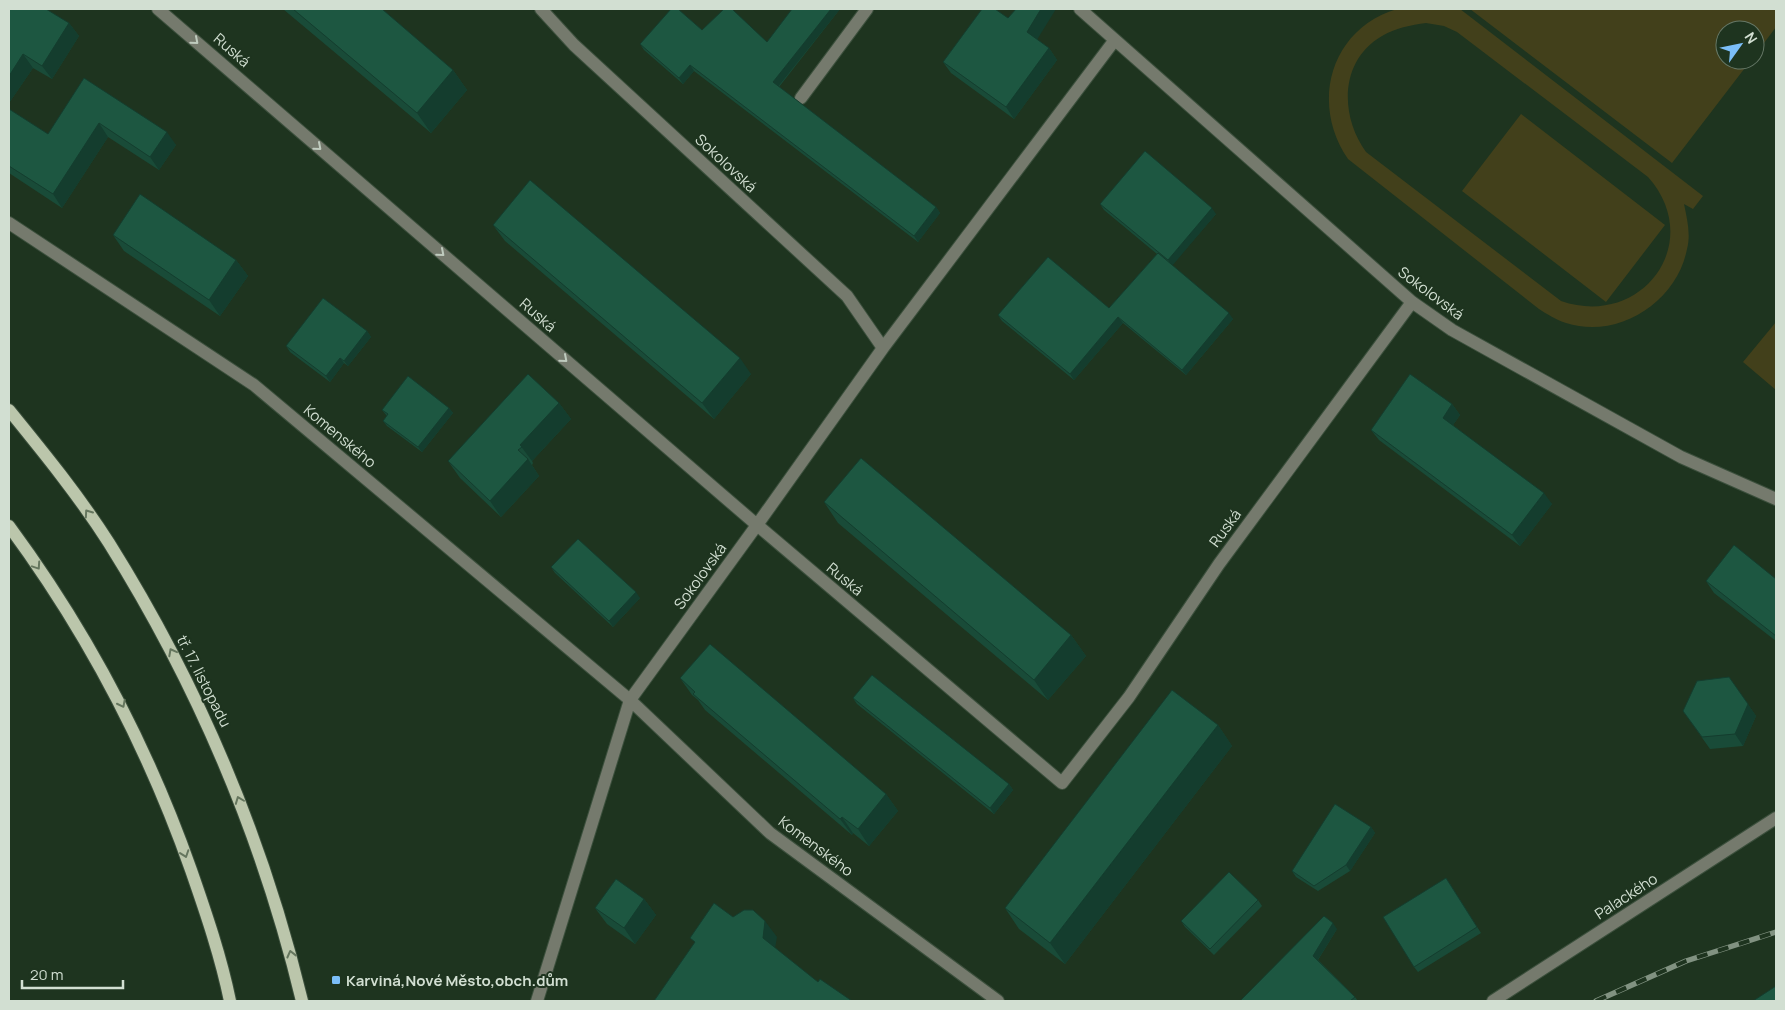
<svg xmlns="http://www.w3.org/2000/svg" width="1785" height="1010" viewBox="0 0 1785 1010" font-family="Manrope,sans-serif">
<rect width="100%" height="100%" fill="#1e341f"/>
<path fill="#42401b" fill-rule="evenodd" d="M1397,9H1460L1703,196L1693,209L1684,204C1687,219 1691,234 1687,249C1677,302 1618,340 1566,323C1556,320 1547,314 1539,309L1348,159C1310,104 1330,29 1397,9ZM1426,23L1444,26L1457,32L1648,177C1706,242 1642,329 1561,301L1366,152C1340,116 1339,61 1382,36C1395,28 1411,25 1426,23Z
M1470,9H1774L1776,11V27L1755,55V30H1725V60H1751L1672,163Z
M1521,114L1665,225L1606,302L1462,191Z
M1776,322V390L1743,362Z"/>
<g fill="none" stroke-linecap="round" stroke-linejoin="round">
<g stroke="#3b4f3c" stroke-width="14">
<path id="minor" d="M158,9L757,525L1062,783L1129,697L1219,564L1412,302
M541,9L574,45L847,296L883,348
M1080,9L1412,302L1452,330L1681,457L1776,499
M801,98L867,9
M9,223L254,385L630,700L770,833L998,1001
M537,1001L630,700L757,525L883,348L1114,41
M1493,1001L1776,818"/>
</g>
<g stroke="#3b4f3c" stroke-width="14">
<path id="major" d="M9,410C44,453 79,496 109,543C198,685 263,839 302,1001
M9,526C88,633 147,745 191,870C206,913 221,957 230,1001"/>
</g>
<use href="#minor" stroke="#757a6d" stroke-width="12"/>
<use href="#major" stroke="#bbc6ab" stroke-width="12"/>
<g stroke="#819281" stroke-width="5.5">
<path id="rail" d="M1596,1001L1686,961L1776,932"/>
</g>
<use href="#rail" stroke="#1e341f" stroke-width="4" stroke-dasharray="11" stroke-linecap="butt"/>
</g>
<path fill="#194b38" d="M9,9L69,23L79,36L52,79L33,68L9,103Z
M283,9H382L453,70L467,90L431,133Z
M840,9L779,87L936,207L940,213L918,242L694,71L683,84L644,50L640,44L702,30L767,42Z
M1037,40L1049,48L1057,60L1014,119L951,73L943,62Z
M84,78L176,145L159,170L108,137L62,208L9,173V109L48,134Z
M1100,204L1216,214L1172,265L1233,319L1186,375L1123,323L1074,380L1002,321L998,315L1109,308L1157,254L1104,210Z
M493,225L751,374L714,419L505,241Z
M113,235L236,260L248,276L220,316L124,251Z
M367,331L371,337L348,366L344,363L330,382L290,352L286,346Z
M559,403L571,419L532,461L533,463L532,465L539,476L501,517L460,478L448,461Z
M1452,404L1460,415L1453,425L1552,504L1520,546L1379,440L1371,430Z
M449,408L453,413L422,452L387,426L383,421L387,416L382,410Z
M824,502L1071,635L1086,656L1048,700L838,523Z
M551,567L640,598L613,627L555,573Z
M1776,579V641L1714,593L1706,581Z
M1729,677L1756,716L1743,746L1710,749L1683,711Z
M680,678L886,794L898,811L869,846L853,833L852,835L705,710L698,700L692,695Z
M853,698L1009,784L1013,790L994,814L857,704Z
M1218,725L1232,746L1065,964L1019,929L1005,908Z
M1371,827L1375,833L1350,871L1318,891L1296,877L1292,871Z
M1450,884L1481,933L1418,972L1414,967Z
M644,899L656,915L635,944L607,924L595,908Z
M1258,900L1262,906L1214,955L1185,927L1181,921Z
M1337,929L1318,960L1355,997L1358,1001H1240Z"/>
<path fill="#143d2e" d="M831,9H840L777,88L773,82Z
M1041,9H1056L1035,43L1027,32Z
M69,23L79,36L52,79L42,66Z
M1049,48L1057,60L1014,119L1006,107Z
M23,54L33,68L9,103V76Z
M690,65L694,71L683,84L679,78Z
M453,70L467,90L431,133L417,113Z
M99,123L108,137L62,208L53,194Z
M167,132L176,145L159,170L150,157Z
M936,207L940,213L918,242L914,236Z
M1212,208L1216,214L1172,266L1168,260Z
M236,260L248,276L220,316L209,300Z
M1229,313L1233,319L1186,375L1182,370Z
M1118,317L1123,323L1074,380L1070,374Z
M367,331L371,337L348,366L344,361Z
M340,358L344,363L330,382L326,376Z
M740,358L751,374L714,419L702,403Z
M559,403L571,419L532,461L520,445Z
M1452,404L1460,415L1451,428L1443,418Z
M449,408L453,413L422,452L418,447Z
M528,459L539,476L501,517L490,501Z
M1544,493L1552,504L1520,546L1512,535Z
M636,592L640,598L613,627L609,621Z
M1071,635L1086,656L1048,700L1034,680Z
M1748,704L1756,716L1743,746L1735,734Z
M1218,725L1232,746L1065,964L1050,943Z
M1009,784L1013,790L994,814L990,808Z
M886,794L898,811L869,846L858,829Z
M842,817L853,833L852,835L840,819Z
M1371,827L1375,833L1350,871L1346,865Z
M644,899L656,915L635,944L624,928Z
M765,921L777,937L774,954L763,938Z
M1333,923L1337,929L1317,961L1313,956Z"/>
<path fill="#1d5741" stroke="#143d2e" d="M9,9H46L69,23L42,66L23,54L9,76Z
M293,9H382L453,70L417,113Z
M671,9H678L702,30L724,9H732L767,42L792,9H831L773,82L936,207L914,236L690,65L679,78L640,44Z
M982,9H995L1008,18L1016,9H1041L1027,32L1049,48L1006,107L943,62Z
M84,78L167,132L150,157L99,123L53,194L9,166V109L48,134Z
M1145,151L1212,208L1168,260L1100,204Z
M530,180L740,358L702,403L493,225Z
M140,194L236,260L209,300L113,235Z
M1158,253L1229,313L1182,370L1118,317L1070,374L998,315L1048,257L1109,308Z
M323,298L367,331L344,361L340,358L326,376L286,346Z
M528,374L559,403L520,445L522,447L518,450L528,459L490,501L448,461Z
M1410,374L1452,404L1443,418L1544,493L1512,535L1371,430Z
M408,376L449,408L418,447L383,421L388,414L382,410Z
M861,458L1071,635L1034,680L824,502Z
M578,539L636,592L609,621L551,567Z
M1734,545L1776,579V636L1706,581Z
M710,644L886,794L858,829L842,817L840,819L761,752L693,694L695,692L680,678Z
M872,675L1009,784L990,808L853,698Z
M1729,677L1748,704L1735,734L1702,737L1683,711L1697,681Z
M1172,690L1218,725L1050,943L1005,908Z
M1335,804L1371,827L1346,865L1314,886L1292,871Z
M1229,872L1258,900L1210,949L1181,921Z
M1446,878L1477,927L1414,967L1383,917Z
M616,879L644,899L624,928L595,908Z
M714,903L733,917L744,910H753L765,921L763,938L818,982L820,979L852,1001H654L695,942L690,938Z
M1324,916L1333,923L1313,956L1355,997L1350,1001H1240Z
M1776,986V1001H1753Z"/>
<defs><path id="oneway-chevron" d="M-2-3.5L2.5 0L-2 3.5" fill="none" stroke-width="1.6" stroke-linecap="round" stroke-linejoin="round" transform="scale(1.25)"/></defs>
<g stroke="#bfcbbe">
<use href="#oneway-chevron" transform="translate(195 41) rotate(41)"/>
<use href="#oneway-chevron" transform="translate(318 147) rotate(41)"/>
<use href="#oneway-chevron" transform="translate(441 253) rotate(41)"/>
<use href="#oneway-chevron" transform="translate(564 359) rotate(41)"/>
</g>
<g stroke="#65765e">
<use href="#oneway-chevron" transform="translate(88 513) rotate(-125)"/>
<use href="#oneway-chevron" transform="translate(37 566) rotate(56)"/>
<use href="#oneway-chevron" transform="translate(172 652) rotate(-118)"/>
<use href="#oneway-chevron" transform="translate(122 704) rotate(63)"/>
<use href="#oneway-chevron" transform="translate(239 800) rotate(-111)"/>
<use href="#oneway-chevron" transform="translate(185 854) rotate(71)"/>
<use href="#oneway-chevron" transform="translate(291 954) rotate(-104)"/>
</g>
<rect fill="#7bbef8" stroke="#1e341f" stroke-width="2" x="331" y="975" width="10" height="10" rx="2.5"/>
<g text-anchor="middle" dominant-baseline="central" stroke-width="4" stroke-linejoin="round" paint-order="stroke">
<g font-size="15" fill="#d2dfd2" stroke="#1e341f">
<text transform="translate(232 50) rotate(41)">Ruská</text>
<text transform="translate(726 163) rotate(43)">Sokolovská</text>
<text transform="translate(1431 293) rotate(37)">Sokolovská</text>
<text transform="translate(538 315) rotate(41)">Ruská</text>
<text transform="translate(340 436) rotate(40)">Komenského</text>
<text transform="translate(1225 528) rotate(-54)">Ruská</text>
<text transform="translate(700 576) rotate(-54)">Sokolovská</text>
<text transform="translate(845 579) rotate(40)">Ruská</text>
<text transform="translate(204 681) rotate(63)">tř. 17. listopadu</text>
<text transform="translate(816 846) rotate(37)">Komenského</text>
<text transform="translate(1626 896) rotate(-33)">Palackého</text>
</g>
<g font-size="15" font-weight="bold" fill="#d2dfd2" stroke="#1e341f" text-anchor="start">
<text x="346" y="980">Karviná,Nové Město,obch.dům</text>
</g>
</g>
<rect width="1785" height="1010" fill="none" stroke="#d2dfd2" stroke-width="20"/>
<g transform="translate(1740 45) rotate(57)"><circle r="24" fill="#1e341f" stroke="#667867"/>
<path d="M0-4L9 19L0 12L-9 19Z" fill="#7bbef8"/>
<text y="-8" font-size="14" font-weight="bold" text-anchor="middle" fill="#d2dfd2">N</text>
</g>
<path d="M22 980v8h101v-8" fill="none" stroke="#d2dfd2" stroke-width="2.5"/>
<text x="30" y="980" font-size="15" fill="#d2dfd2" stroke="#1e341f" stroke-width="4" paint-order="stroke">20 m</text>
</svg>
